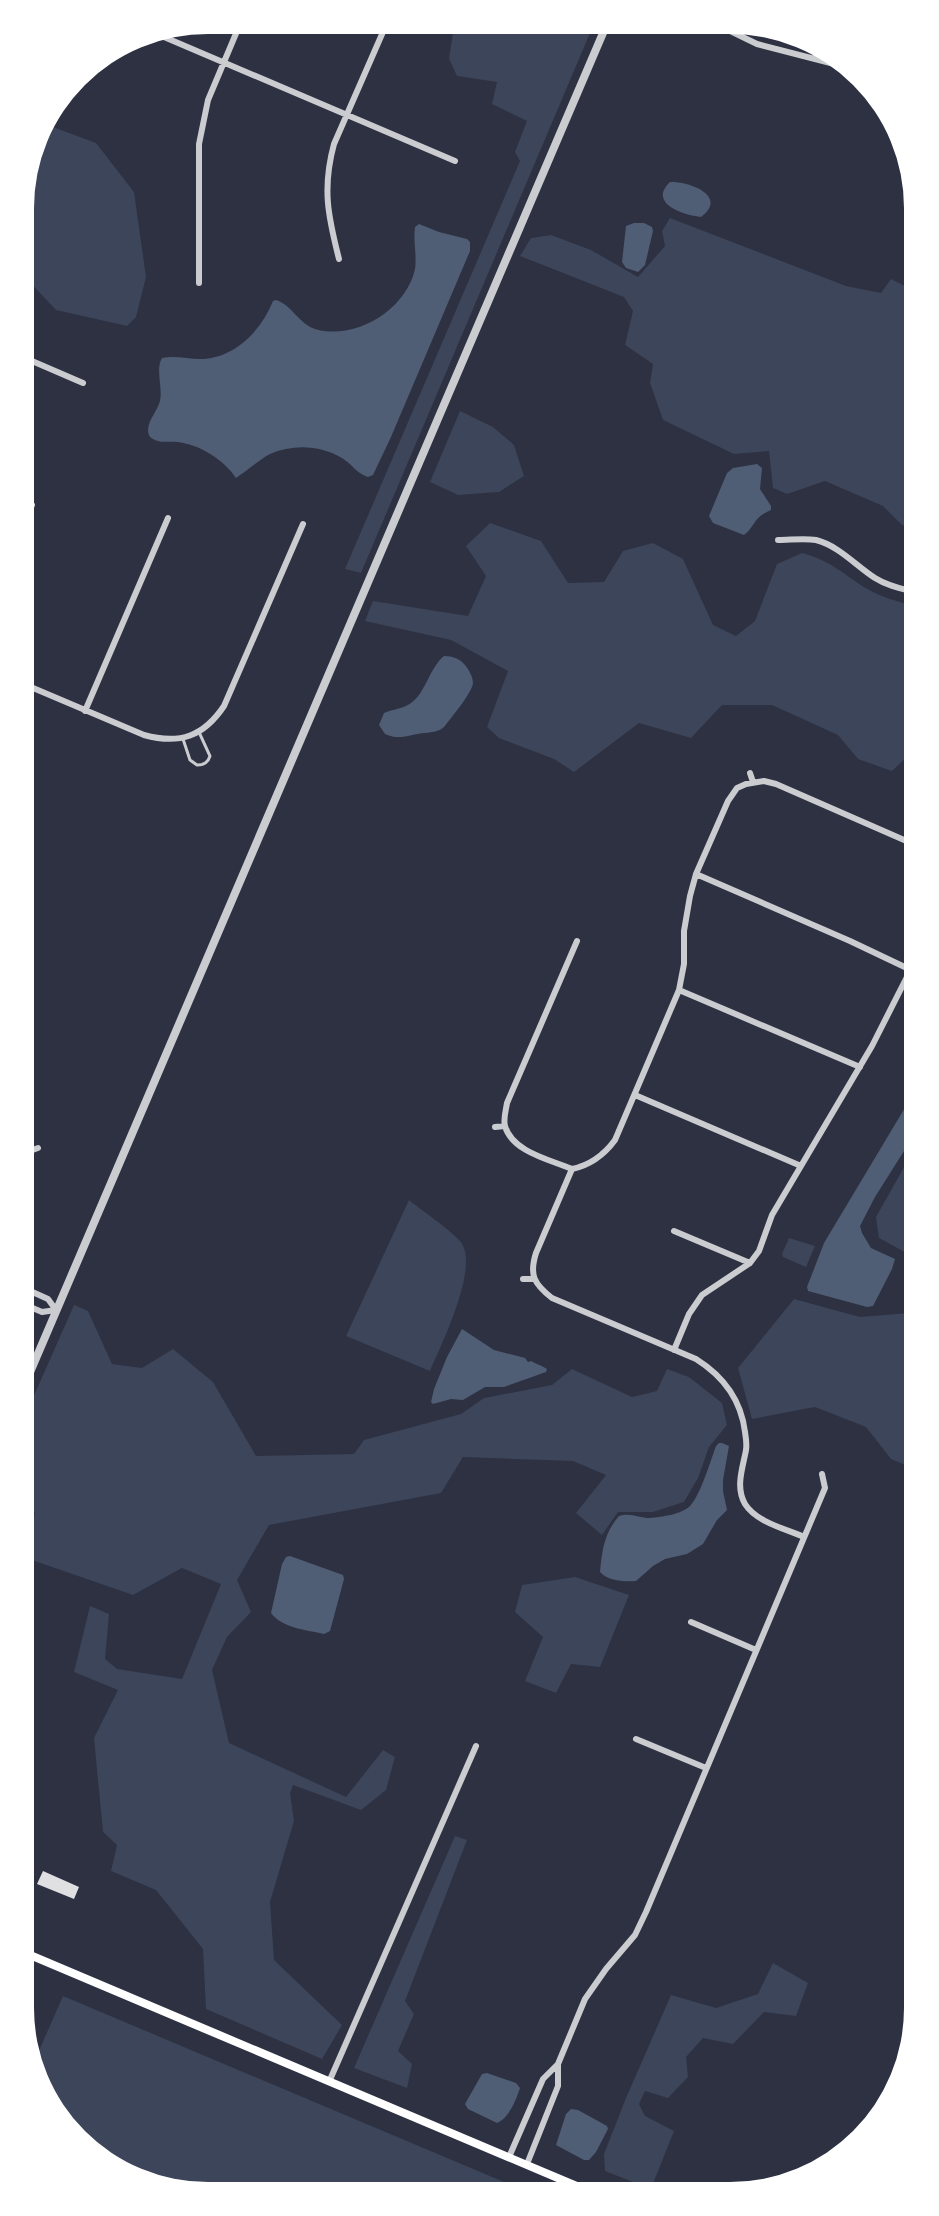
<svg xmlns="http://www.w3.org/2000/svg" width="939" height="2216" viewBox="0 0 939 2216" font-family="'Exo 2',sans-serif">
<rect width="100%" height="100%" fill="#2d3142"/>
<path fill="#3c4559" d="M454,26H593L361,573L345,569L520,161L515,152L527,121L492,104L497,82L457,76L449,59Z
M45,124L96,143L134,192L146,277L136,317L127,326L56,310L25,277L24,196Z
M670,218L846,286L881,293L891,279L905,286L904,297L909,305L910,527L902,525L883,506L825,481L787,494L773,488L769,451L734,454L663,420L650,383L653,364L625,345L633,311L624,297L520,256L531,238L551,235L591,250L638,277L665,246L662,231Z
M460,411L493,427L514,445L524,476L499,492L458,495L430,482Z
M490,523L541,541L568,583L604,582L623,551L653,543L683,559L713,625L736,636L755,621L777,564L802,553C832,561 844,575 869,590C882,597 896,601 910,605L911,753L892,771L858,759L838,735L772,705H722L691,738L639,723L574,772L554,759L499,738L487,727L508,671L451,640L365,621L373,601L468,616L486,576L466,546Z
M912,1153V1256L879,1238L876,1217Z
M409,1200C424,1212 448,1228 460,1241C481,1265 441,1345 430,1371L346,1336Z
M789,1238L815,1246L806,1267L783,1257L782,1254Z
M794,1299L860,1317L909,1313L912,1310L913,1455L908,1466L891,1459L866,1427L815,1407L752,1419L738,1368Z
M74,1305L88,1311L112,1364L142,1368L173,1349L213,1382L256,1456L354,1454L364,1440L461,1414L484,1398L552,1385L572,1369L632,1397L657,1391L667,1369L689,1377L722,1403L727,1425L709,1447L698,1478L684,1502L653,1512H618L602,1535L576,1513L606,1475L573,1461L463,1457L441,1493L269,1525L237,1580L251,1612L227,1637L212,1670L229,1743L346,1797L383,1750L395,1757L386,1790L361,1810L293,1785L290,1793L294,1821L270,1902L274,1960L342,2025L322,2059L206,2009L203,1949L156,1890L111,1871L117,1845L103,1832L94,1738L118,1690L74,1672L90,1606L109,1614L105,1659L117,1669L182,1679L221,1584L182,1568L133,1595L29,1559V1543L35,1513L29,1510L28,1409Z
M575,1577L629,1595L600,1667L571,1664L556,1693L525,1681L543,1637L515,1612L522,1585Z
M455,1836L467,1840L405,2001L414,2014L398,2051L412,2064L407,2088L354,2068Z
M773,1963L808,1983L796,2016L764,2012L733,2044L703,2038L686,2057L688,2077L668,2098L645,2091L639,2104L645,2116L674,2131L652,2186H643L605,2171L604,2154L626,2098L671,1995L716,2008L758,1994Z
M63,1996L516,2187L173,2189L127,2173L78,2138L34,2062Z"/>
<path fill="#4f5d75" d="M670,182C689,181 729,196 701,217C682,215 648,203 670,182Z
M634,223H644L652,227L653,231L645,265L638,272L626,268L622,262L626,226Z
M419,224L439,232L467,239L470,242V251L391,437L373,475L368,477C357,474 352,464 342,458C320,445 293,444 270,454C259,460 247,471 236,478C224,460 199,444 177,442C166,441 159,444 150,437C143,425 157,413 160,401C163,387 155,370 162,358C175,355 188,359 200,359C234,359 261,331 273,301L276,300C292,305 298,323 315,329C355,341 406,310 415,269C417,255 413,241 415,227Z
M757,464L762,468L760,489L771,506V510C752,518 756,526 744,535L713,523L709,516L727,473L733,468Z
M444,656C453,656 460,659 465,665C469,670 473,677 473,683C472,693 451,718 444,727C438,732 433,732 425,733C410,734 401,741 385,734L379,725L384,713C393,709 403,709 411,703C425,694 430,667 444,656Z
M912,1096V1146L904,1151L875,1197L860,1226L862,1233L871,1248L895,1259L892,1269L873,1306L867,1307L808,1291L807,1287L824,1243Z
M462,1329L494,1350L525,1358L528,1362L531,1361C536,1364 541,1365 547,1369L546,1372L504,1387H485L463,1400L451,1399L433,1404L431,1402L434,1389L447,1357Z
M719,1443H722L729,1446L723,1480V1491L727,1510L717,1520L703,1544L687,1554L665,1559L653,1566L636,1581C624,1582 608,1581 600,1572C602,1551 604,1533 619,1516C630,1512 639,1518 650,1518C662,1517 682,1514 690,1506C701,1494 710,1462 716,1446Z
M290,1556L343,1575L344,1579L330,1631L324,1634C307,1630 282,1628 271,1613L282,1564L286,1557Z
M487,2073L516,2083L520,2088C516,2100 509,2118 497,2123L468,2109L465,2104L482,2074Z
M571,2109L578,2110L607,2126L608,2129L596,2152L589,2160H584L556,2145L566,2114Z"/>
<path fill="#e0e0e3" d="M43,1871L79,1887L74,1899L37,1884Z"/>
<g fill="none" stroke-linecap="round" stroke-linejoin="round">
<path stroke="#caccd0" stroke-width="3" d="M183,739L190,760L197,765C204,765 208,763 210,756L199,732"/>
<path stroke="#caccd0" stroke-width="6" d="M722,27L757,44L846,67
M157,34L455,161
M815,59L819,48
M339,259C328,216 322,188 334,144L386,25
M199,283V144L208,100L240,24
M25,358L83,383
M25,520L32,505
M778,540C790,540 804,538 816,540C839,546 855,565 875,578C886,585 898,588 910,591
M26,685L144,735C180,745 204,736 224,706L303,524
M85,711L168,518
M750,773L753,782
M696,874L850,941L911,970
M679,990L860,1067
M635,1095L801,1166
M495,1127L505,1126
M27,1152L38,1148
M572,1169C551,1160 512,1152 505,1126C503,1119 506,1110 507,1103L577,941
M674,1231L750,1263
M523,1279H534
M28,1290L48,1299L56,1310L42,1312L28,1306
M674,1350L689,1314L702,1295L750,1263L759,1251L772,1215L872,1046L911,969
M804,1537C786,1529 756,1522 745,1504C735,1487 743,1467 746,1450C747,1444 746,1438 745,1432C741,1399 723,1376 696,1359L552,1298C534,1284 529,1275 536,1253L572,1169C591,1165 604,1155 615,1140L679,990L684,964V931L690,896L696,874L728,801L737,788L746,784L764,781L776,784L911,843
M691,1622L756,1650
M636,1739L706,1768
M329,2082L476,1746
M509,2157L543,2079L558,2064L585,1999L606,1969L635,1935L646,1912L825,1488L822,1474
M527,2164L558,2086V2064"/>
<path stroke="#caccd0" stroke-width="8" d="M28,1377L606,26"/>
<path stroke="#fff" stroke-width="8" d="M30,1955L579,2187"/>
</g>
<path d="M0 0H939V2216H0ZM208 34H730A174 174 0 0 1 904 208V2008A174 174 0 0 1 730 2182H208A174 174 0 0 1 34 2008V208A174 174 0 0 1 208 34Z" fill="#fff" fill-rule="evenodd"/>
</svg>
